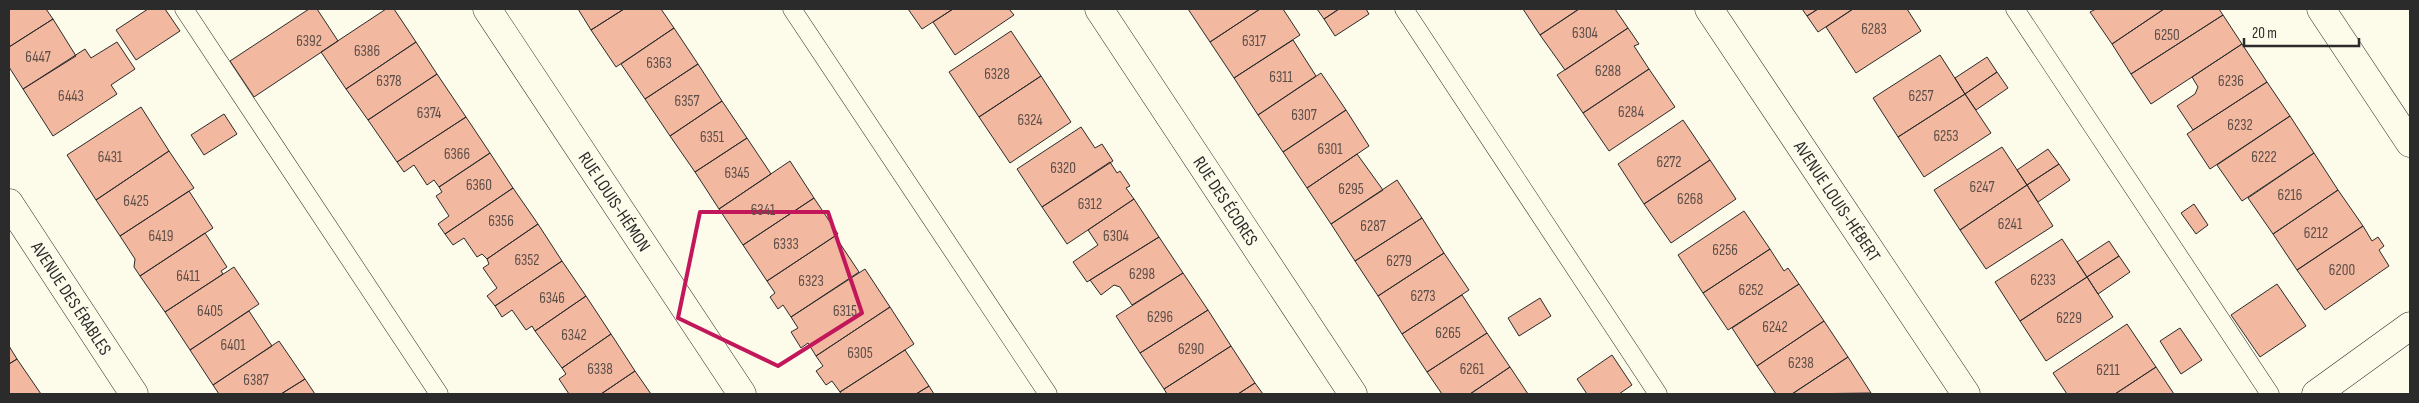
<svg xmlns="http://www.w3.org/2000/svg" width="2419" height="403" viewBox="0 0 2419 403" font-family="'Sofia Sans Condensed',sans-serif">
<rect width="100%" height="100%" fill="#fdfbea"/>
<path fill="#f2b8a0" stroke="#2b2b2b" d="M9,9H46L53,19L9,47Z
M148,9H165L180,31L136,60L116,30Z
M309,9H317L338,41L254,97L230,61Z
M386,9H394L416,42L346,89L321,52Z
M578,9H624L591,30Z
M624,9H661L674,28L616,67L591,30Z
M908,9H953L922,29Z
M953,9H1009L1014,15L955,55L933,22Z
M1188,9H1260L1210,42Z
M1260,9H1283L1300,35L1234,78L1210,42Z
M1317,9H1339L1324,19Z
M1339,9H1366L1369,14L1335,36L1324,19Z
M1523,9H1579L1540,35Z
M1579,9H1615L1628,28L1565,70L1540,35Z
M1802,9H1818L1807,16Z
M1818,9H1853L1818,32L1807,16Z
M1853,9H1907L1921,31L1856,73L1826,27Z
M2096,9H2164L2112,44L2090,12Z
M2164,9H2219L2223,15L2131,74L2112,44Z
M2223,15L2242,44L2151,104L2131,74Z
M53,19L76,56L23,89L9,67V47Z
M674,28L698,64L645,99L621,64Z
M1628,28L1639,44L1634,46L1649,69L1583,113L1557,75Z
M1011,31L1041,76L979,117L949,72Z
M1293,40L1316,76L1258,115L1234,78Z
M117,42L135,69L111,85L117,94L53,136L23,89L85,49L91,58Z
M416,42L437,74L368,120L346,89Z
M2242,44L2267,82L2193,130L2177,106L2195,94L2198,87L2192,77Z
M1940,55L1965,94L1898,137L1873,98Z
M1987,57L1997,72L1965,94L1955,78Z
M698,64L722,101L670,136L645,99Z
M1649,69L1675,107L1609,151L1583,113Z
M1997,72L2008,88L1976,110L1965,94Z
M1321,73L1346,110L1283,152L1258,115Z
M437,74L466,117L397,162L368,120Z
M1041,76L1071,122L1010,163L979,117Z
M2267,82L2290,116L2210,169L2187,134Z
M1965,94L1991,133L1924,177L1898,137Z
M722,101L747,138L695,172L670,136Z
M141,107L169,151L96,200L67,155Z
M1346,110L1369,146L1307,188L1283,152Z
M224,114L237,134L204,155L191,135Z
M2290,116L2314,153L2242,201L2217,165Z
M466,117L490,153L439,187L434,180L427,185L414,165L404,172L397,162Z
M1683,120L1710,160L1644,204L1618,164Z
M1081,127L1095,148L1102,144L1113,161L1042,207L1017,169Z
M747,138L771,174L719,209L695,172Z
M2002,147L2027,185L1960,230L1934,190Z
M2048,149L2059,164L2027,185L2017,170Z
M169,151L194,188L120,236L96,200Z
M490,153L513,188L445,234L438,224L449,216L436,196L442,192L439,187Z
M2314,153L2338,190L2273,234L2248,198Z
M1357,154L1383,190L1331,224L1307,188Z
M1710,160L1736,199L1671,243L1644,204Z
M790,161L814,198L743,245L719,209Z
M1110,162L1117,173L1120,171L1130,186L1126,188L1134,199L1067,244L1042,207Z
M2059,164L2070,180L2038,202L2027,185Z
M1397,180L1422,218L1355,261L1331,224Z
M2027,185L2053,226L1986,269L1960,230Z
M513,188L538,224L487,259L482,254L477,257L464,238L453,245L445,234Z
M2338,190L2363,226L2297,270L2273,234Z
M189,191L213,228L140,276L134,267L135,259L120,236Z
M814,198L838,234L767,281L743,245Z
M1134,199L1159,237L1087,282L1073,262L1098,245L1088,230Z
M2194,204L2208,225L2196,234L2181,213Z
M1744,211L1770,249L1703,293L1678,255Z
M1422,218L1444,253L1378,296L1355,261Z
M538,224L562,261L495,306L487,296L497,288L483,268L489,264L487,259Z
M2363,226L2372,241L2378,237L2384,246L2379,250L2389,266L2325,310L2297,270Z
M205,233L227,267L221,271L223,274L165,312L140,276Z
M835,236L859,272L791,317L783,305L778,309L770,297L775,293L767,281Z
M1159,237L1183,273L1132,305L1120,287L1114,285L1101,295L1090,280Z
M2062,239L2087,277L2020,321L1995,282Z
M2109,241L2119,256L2087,277L2077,262Z
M1770,249L1784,271L1788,268L1799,284L1728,330L1703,293Z
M1444,253L1469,290L1402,334L1378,296Z
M2119,256L2130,272L2098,294L2087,277Z
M562,261L586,296L535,331L532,326L526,330L512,310L502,317L495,306Z
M234,267L259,304L190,350L165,312Z
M865,269L890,307L816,356L808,343L801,348L791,332L798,328L791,317Z
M1183,273L1208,310L1140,353L1116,316Z
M2087,277L2113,317L2046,361L2020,321Z
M1799,284L1824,321L1757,366L1732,328Z
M2277,284L2306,326L2260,357L2231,315Z
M1462,295L1487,333L1427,372L1402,334Z
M586,296L611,334L562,368L535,331Z
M1540,298L1551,316L1519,336L1508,318Z
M890,307L914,344L840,392L832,381L826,385L816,371L823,366L816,356Z
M1208,310L1231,346L1164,389L1140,353Z
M249,311L272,346L213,385L190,350Z
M1824,321L1848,357L1792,394H1776L1757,366Z
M2127,324L2156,367L2115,394H2067L2053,373Z
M2180,328L2202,360L2181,374L2160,341Z
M1487,333L1510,367L1470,394H1442L1427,372Z
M611,334L635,371L601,394H569L559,379L566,374L562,368Z
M279,341L305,379L281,394H219L213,385Z
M9,346L17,359L9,364Z
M1231,346L1255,383L1238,394H1167L1164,389Z
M905,350L929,386L916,394H841L840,392Z
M1612,355L1632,385L1619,394H1587L1577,379Z
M1848,357L1871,393L1792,394Z
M17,359L41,394H9V364Z
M1510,367L1528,394H1470Z
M2156,367L2174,394H2115Z
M635,371L651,394H601Z
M305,379L315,394H281Z
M1255,383L1263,394H1238Z
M929,386L934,394H916Z"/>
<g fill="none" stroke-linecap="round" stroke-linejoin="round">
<g stroke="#2b2b2b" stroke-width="19">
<path id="lane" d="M184,9L439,394
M792,9L1048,394
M1404,9L1658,394
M2015,9L2270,394"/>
</g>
<g stroke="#2b2b2b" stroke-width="29">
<g id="street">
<path id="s1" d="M487,9L742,394"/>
<path id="s2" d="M1099,9L1353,394"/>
<path id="s3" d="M1709,9L1966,394"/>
<path id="s4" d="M9,203L134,394"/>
</g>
</g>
<g stroke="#2b2b2b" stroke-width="29">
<path id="secondary" d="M2321,9L2410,143
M2316,394L2410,326"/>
</g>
<use href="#lane" stroke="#fdfbea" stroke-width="18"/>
<use href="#street" stroke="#fdfbea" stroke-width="28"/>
<use href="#secondary" stroke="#fdfbea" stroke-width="28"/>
</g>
<path fill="none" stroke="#c2185b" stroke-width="4" stroke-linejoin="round" d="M700,212H828L862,313L778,366L678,318Z"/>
<g text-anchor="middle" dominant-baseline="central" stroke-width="4" stroke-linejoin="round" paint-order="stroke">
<g font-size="15" fill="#5d4e48">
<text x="1874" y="29">6283</text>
<text x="1585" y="33">6304</text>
<text x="2167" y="35">6250</text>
<text x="309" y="41">6392</text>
<text x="1254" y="41">6317</text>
<text x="367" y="51">6386</text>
<text x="38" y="57">6447</text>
<text x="659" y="63">6363</text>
<text x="1608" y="71">6288</text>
<text x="997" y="74">6328</text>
<text x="1281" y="77">6311</text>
<text x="389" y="81">6378</text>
<text x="2231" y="81">6236</text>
<text x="71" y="96">6443</text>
<text x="1921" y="96">6257</text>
<text x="687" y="101">6357</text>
<text x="1631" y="112">6284</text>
<text x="429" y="113">6374</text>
<text x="1304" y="115">6307</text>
<text x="1030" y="120">6324</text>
<text x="2240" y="125">6232</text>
<text x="1946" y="136">6253</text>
<text x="712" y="137">6351</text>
<text x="1330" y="149">6301</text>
<text x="457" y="154">6366</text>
<text x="110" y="157">6431</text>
<text x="2264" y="157">6222</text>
<text x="1669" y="162">6272</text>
<text x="1063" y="168">6320</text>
<text x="737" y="173">6345</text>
<text x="479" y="185">6360</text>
<text x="1982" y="187">6247</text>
<text x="1351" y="189">6295</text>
<text x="2290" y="195">6216</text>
<text x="1690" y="199">6268</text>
<text x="136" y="201">6425</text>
<text x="1090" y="204">6312</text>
<text x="763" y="210">6341</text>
<text x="501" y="221">6356</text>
<text x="2010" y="224">6241</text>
<text x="1373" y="226">6287</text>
<text x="2316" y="233">6212</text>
<text x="161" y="236">6419</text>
<text x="1116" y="236">6304</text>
<text x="786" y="244">6333</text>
<text x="1725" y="250">6256</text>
<text x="527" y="260">6352</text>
<text x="1399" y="261">6279</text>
<text x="2342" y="270">6200</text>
<text x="1142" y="274">6298</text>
<text x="188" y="276">6411</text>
<text x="2043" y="280">6233</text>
<text x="811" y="281">6323</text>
<text x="1751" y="290">6252</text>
<text x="1423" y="296">6273</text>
<text x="552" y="298">6346</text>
<text x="210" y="311">6405</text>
<text x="845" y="311">6315</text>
<text x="1160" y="317">6296</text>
<text x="2069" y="318">6229</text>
<text x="1775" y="327">6242</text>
<text x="1448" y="333">6265</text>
<text x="574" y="335">6342</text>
<text x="233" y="345">6401</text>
<text x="1191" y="349">6290</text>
<text x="860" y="353">6305</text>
<text x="1801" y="363">6238</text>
<text x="600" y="369">6338</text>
<text x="1472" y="369">6261</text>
<text x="2108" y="370">6211</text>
<text x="256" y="380">6387</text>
</g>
<g font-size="18" fill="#2b2b2b" stroke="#fdfbea">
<text stroke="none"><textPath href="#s1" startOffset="231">RUE LOUIS-HÉMON</textPath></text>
<text stroke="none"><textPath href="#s2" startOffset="230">RUE DES ÉCORES</textPath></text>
<text stroke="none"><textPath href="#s3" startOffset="231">AVENUE LOUIS-HÉBERT</textPath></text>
<text stroke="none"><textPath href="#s4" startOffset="114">AVENUE DES ÉRABLES</textPath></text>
</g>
</g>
<rect width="2419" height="403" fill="none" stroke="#2b2b2b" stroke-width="20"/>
<path d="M2244 38v8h115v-8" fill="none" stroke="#2b2b2b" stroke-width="2.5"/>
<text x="2252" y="38" font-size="15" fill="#2b2b2b" stroke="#fdfbea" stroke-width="4" paint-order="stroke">20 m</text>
</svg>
